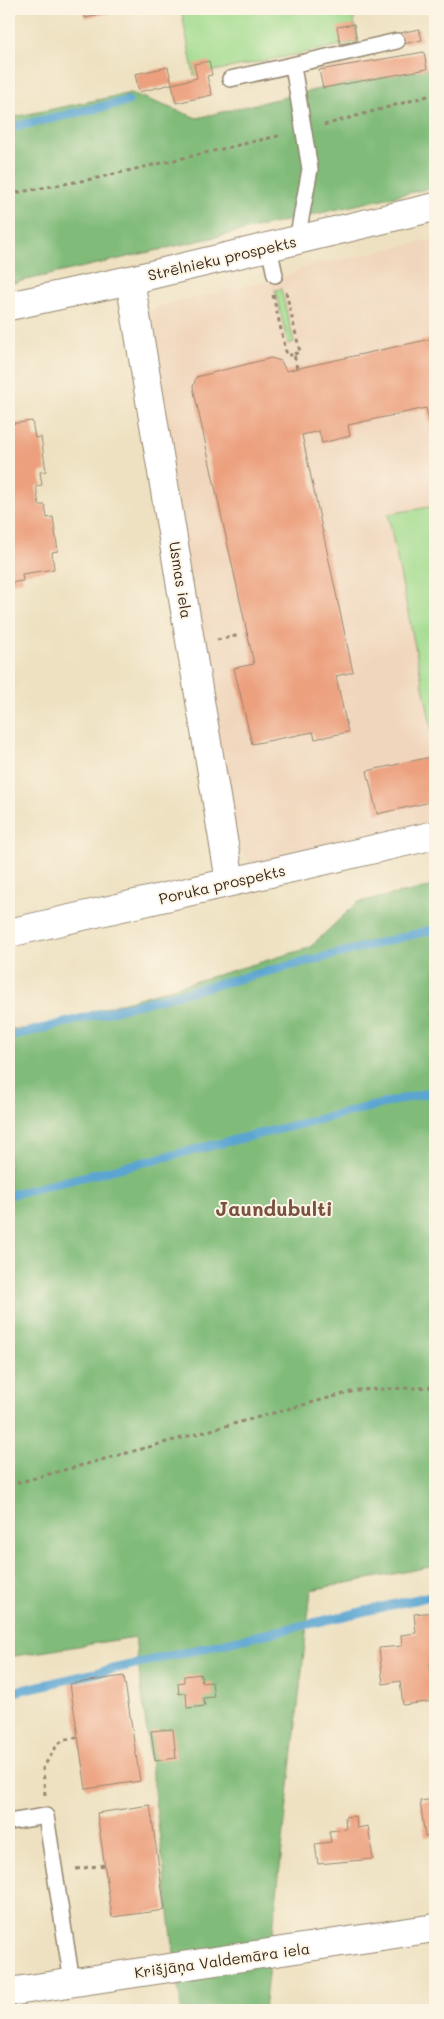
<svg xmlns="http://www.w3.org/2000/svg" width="444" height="2019" viewBox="0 0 444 2019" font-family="Mali,sans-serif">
<rect width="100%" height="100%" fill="#fcf5e5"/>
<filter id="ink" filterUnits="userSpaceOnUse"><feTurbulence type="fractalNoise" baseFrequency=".02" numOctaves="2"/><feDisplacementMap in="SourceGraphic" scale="10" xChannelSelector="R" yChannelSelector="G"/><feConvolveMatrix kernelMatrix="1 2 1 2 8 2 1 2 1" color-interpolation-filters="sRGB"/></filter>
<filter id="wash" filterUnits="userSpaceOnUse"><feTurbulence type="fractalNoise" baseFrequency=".0096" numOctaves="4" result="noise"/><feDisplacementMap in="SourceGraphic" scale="20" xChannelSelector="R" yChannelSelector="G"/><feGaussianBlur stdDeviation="1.12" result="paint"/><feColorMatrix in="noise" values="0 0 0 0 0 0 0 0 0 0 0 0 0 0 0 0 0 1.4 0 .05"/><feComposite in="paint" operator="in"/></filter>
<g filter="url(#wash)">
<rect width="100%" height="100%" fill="#eee1c1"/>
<path fill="#f0d6bc" d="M435,239V825L251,863L231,841L146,314L163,305L288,276L305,267Z"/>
<path fill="#a1db8e" stroke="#6e8256" d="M181,9H352L358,42L194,75Z
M281,289L294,342L288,344L275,290Z
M435,506V745L388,514Z"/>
<path fill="#80bb79" stroke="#5e724c" d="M435,67V187L9,284V118L131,93L197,118L323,88Z
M435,886V1566L311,1590L264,2010H181L135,1637L9,1657V1029H33L309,948L358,902Z"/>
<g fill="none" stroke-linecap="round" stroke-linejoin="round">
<path stroke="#5aa5d2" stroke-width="9" d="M9,128L128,101
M9,1037L435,929
M9,1195L435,1091
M9,1693L435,1595"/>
</g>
<g id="blocks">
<path fill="#eca07e" d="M83,9H124V10L85,18Z
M354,24L357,41L340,44L337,27Z
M419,29L422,40L403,44L400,33Z
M424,52L427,69L323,88L319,70Z
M209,61L212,75L207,76L212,95L176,103L172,84L197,78L194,64Z
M168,67L172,84L139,92L135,74Z
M435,338V447L426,408L348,425L350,436L322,443L319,431L302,435L353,672L336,676L348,732L315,739L313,732L252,744L234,668L254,664L193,387L196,377L271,358L281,361L286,371Z
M32,421L35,438L41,437L46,471L40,472L42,485L36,486L39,505H45L47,518L53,517L58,551L52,552L54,569L22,574L23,581L9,583V424Z
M435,756V801L377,814L367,771Z
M435,1612V1663H430L434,1701L403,1705L400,1681L383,1684L379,1648L402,1646L401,1635L416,1633L414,1614Z
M201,1674L202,1683L212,1682L214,1697L203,1698L205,1706L187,1708L186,1693L179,1694L178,1683L184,1682V1676Z
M124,1676L140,1781L86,1789L70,1684Z
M173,1729L176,1758L155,1761L151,1731Z
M435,1799V1836L425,1837L420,1801Z
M150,1805L165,1910L112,1917L97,1813Z
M356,1816L357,1828L368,1826L373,1859L318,1864L315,1844L331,1842L329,1831L346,1829L345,1817Z"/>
</g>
</g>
<g filter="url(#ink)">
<use href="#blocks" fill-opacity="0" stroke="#948670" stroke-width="1"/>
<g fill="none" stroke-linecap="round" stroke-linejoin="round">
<g stroke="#948670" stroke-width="18">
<path id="lane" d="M293,66L310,169L297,240
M230,79L397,41
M269,247L275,275
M9,1822L46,1816L72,1982"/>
</g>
<g stroke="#948670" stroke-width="30">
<path id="street" d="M130,280L230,881
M9,933L435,835
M9,1992L435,1928"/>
</g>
<g stroke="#948670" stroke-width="30">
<path id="primary" d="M9,306L130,280L435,207"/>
</g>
<path stroke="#948670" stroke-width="3" stroke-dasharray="4 4" stroke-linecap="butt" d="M324,125L435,94
M9,194L97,178L282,135
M286,292L300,352L294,354
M273,295L287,356L294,354L297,369
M217,640L240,635
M9,1485L358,1390L435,1387
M45,1795L43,1768L56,1747L63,1740L78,1737
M76,1869L105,1865"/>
<use href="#lane" stroke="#fff" stroke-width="15"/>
<use href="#street" stroke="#fff" stroke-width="28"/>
<use href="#primary" stroke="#fff" stroke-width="28"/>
</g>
</g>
<g text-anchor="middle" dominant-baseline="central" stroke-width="4" stroke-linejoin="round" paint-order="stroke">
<g font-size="15" fill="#3b2a1e" stroke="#fcf5e5">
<text transform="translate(222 258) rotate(-13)">Strēlnieku prospekts</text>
<text transform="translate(181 580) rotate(81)">Usmas iela</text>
<text transform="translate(222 884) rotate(-13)">Poruka prospekts</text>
<text transform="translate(222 1960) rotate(-8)">Krišjāņa Valdemāra iela</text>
</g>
<g font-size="20" font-weight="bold" fill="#795340" stroke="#fcf5e5">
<text x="274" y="1208">Jaundubulti</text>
</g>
</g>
<rect width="444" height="2019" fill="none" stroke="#fcf5e5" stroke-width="30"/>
</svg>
